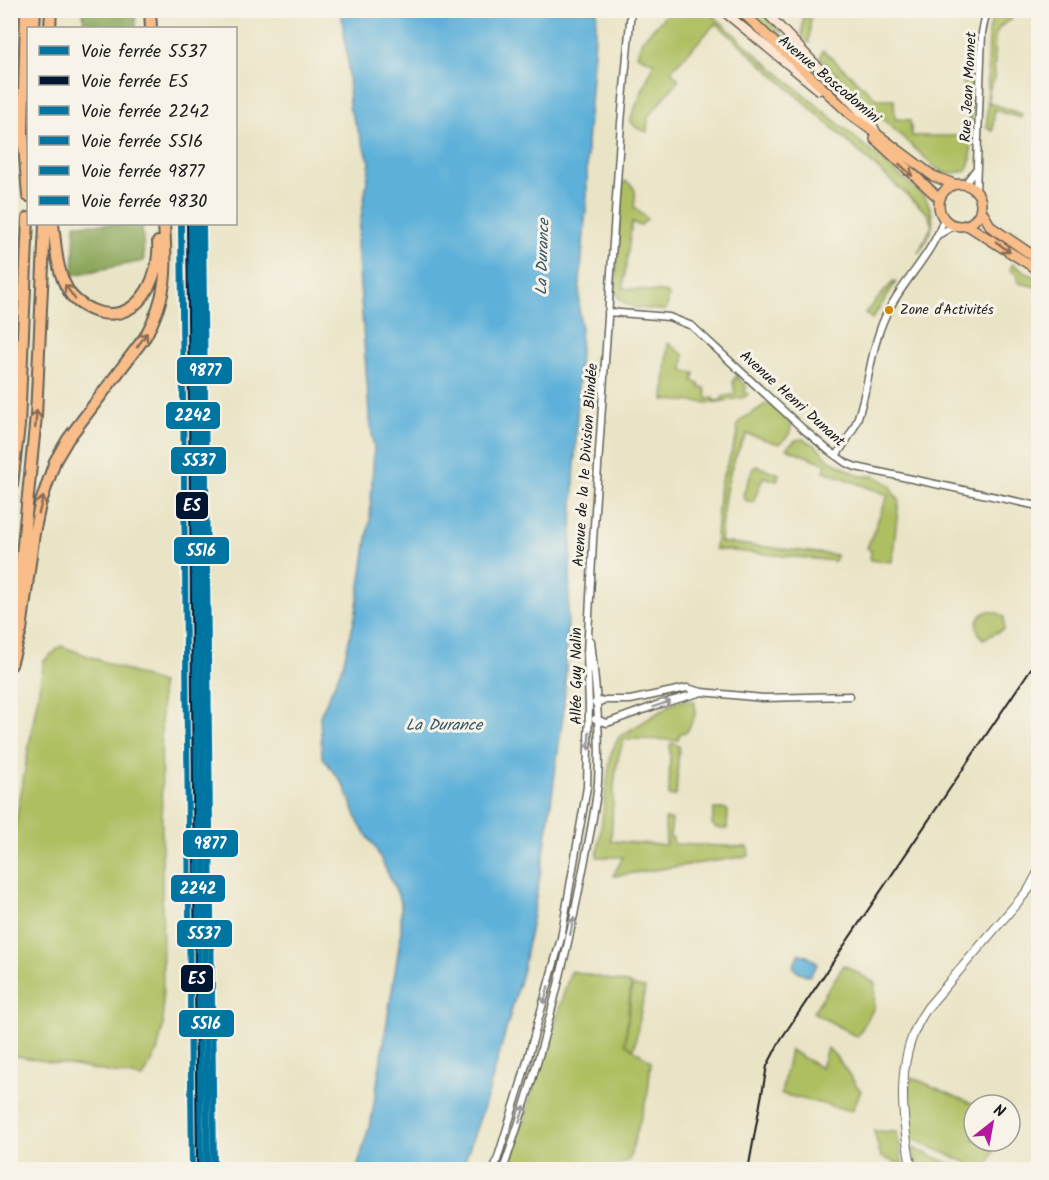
<svg xmlns="http://www.w3.org/2000/svg" width="1049" height="1180" viewBox="0 0 1049 1180" font-family="Kalam,sans-serif">
<rect width="100%" height="100%" fill="#f7f3e8"/>
<filter id="ink" filterUnits="userSpaceOnUse"><feTurbulence type="fractalNoise" baseFrequency=".0167" numOctaves="2"/><feDisplacementMap in="SourceGraphic" scale="12" xChannelSelector="R" yChannelSelector="G"/><feConvolveMatrix kernelMatrix="1 2 1 2 8 2 1 2 1" color-interpolation-filters="sRGB"/></filter>
<filter id="wash" filterUnits="userSpaceOnUse"><feTurbulence type="fractalNoise" baseFrequency=".008" numOctaves="4" result="noise"/><feDisplacementMap in="SourceGraphic" scale="24" xChannelSelector="R" yChannelSelector="G"/><feGaussianBlur stdDeviation="1.35" result="paint"/><feColorMatrix in="noise" values="0 0 0 0 0 0 0 0 0 0 0 0 0 0 0 0 0 1.4 0 .05"/><feComposite in="paint" operator="in"/></filter>
<g filter="url(#wash)">
<rect width="100%" height="100%" fill="#eae4c6"/>
<path fill="#aebf62" stroke="#656e3f" stroke-width="1.5" d="M1003,10L1027,11L1011,13V20C991,27 994,46 995,64L993,66L995,78L988,91L989,103L1022,114L1021,118L994,110L993,131L987,128L989,31L992,19Z
M670,11H708L755,53L925,197C939,221 932,233 918,253L932,226L928,214L716,23L671,71L679,80L648,117L647,132L637,128L631,122L632,115L654,63L637,55L642,40Z
M749,11H761L822,77Z
M795,11H811L809,43L802,37L803,18Z
M823,50L877,99H894L895,119L910,120L912,136H968V133H971V159L966,171L947,174L936,168L848,87L820,57Z
M972,73V121H968L969,101L962,100L963,76Z
M625,181C638,187 636,195 634,207L647,219L640,226L632,222L623,288L668,293L669,297L666,310C647,309 621,311 615,290L622,187Z
M1012,264L1038,279V287L1018,283V276L1010,270Z
M894,281L896,282L872,319L865,313Z
M668,343L684,355L683,371L695,373L693,381L699,384L700,388H705L707,399L713,398L714,401L722,400V397L735,394L733,381L736,376L747,387L744,391L748,394L745,397L712,403L664,400Z
M768,403L791,423C792,434 787,437 779,444L747,434C726,467 723,504 720,542L836,555L835,561L715,549L720,484L738,434L737,425L742,419Z
M803,439L816,446L830,460L853,472L860,476H874L891,485L892,491L899,500L892,562L870,560L871,551L867,548L888,495L824,471L826,464L786,448L796,440Z
M757,466L779,474L777,481L763,477L753,503L745,500L743,495L753,468Z
M989,611L998,613L1004,617V629L983,639C973,628 975,616 989,611Z
M61,646L161,683L163,1026L157,1052L143,1078L11,1055V849L44,661Z
M677,701H695V715L687,732L680,733L678,740L625,739C612,763 613,813 611,841L666,845L665,819L672,820L670,837L673,838V844L748,847L749,856L613,876L623,857H597L611,753L619,737Z
M672,743L679,746L676,796H669L670,745Z
M714,809H726L728,811L727,829L716,828L712,824Z
M844,965L875,983L874,1008L857,1037L813,1012Z
M571,971L631,984L625,1044L632,986L645,988L634,1049L626,1044L651,1061L648,1092L629,1160L610,1169L578,1168L576,1170H518L514,1164L512,1155Z
M827,1048C836,1052 852,1081 861,1091L852,1111L781,1094L790,1050L821,1068Z
M911,1077L975,1105L974,1141H998L988,1165L977,1167L912,1139C903,1123 907,1095 911,1077Z
M874,1131L897,1132L903,1165L881,1157Z
M913,1148L962,1169H917Z"/>
<path fill="#8aa658" stroke="#53613a" stroke-width="1.5" d="M83,11H135L136,28H84Z
M75,224H142L144,261L73,275Z"/>
<path fill="#5db0d9" stroke="#3c667a" stroke-width="1.5" d="M341,11H597L587,143V196L580,282L579,308L581,327L564,708L544,854L523,969L487,1098L462,1169H357L372,1116L401,934V902L394,886L376,849L359,824L345,787L322,756L320,716L343,665L356,612L370,519L374,448L369,412L357,243L370,162L349,107L348,64Z
M799,954L805,955L817,962V965L809,976L795,970L793,966Z"/>
</g>
<g filter="url(#ink)">
<g fill="none" stroke-linecap="round" stroke-linejoin="round">
<g stroke="#646258" stroke-width="9">
<path id="minor" d="M965,184L977,168
M976,191L982,33L985,18L992,10
M940,234L955,225
M608,312L669,317L692,326L802,428L828,450L846,463L856,467L1038,506
M836,456C843,445 853,433 857,420C869,387 870,350 885,317C901,282 933,255 944,218
M595,703L606,700H630L687,688L702,692L763,698L850,696
M595,719L607,723L654,706L702,692
M494,1170L521,1083L561,938L587,787L589,706L587,654L593,541L621,123L631,10
M503,1170C536,1075 562,979 581,880C587,848 595,815 598,782C601,735 596,688 591,641"/>
</g>
<g stroke="#646258" stroke-width="10">
<path id="tertiary" d="M912,1170C901,1115 894,1054 928,1007L1029,889L1038,872"/>
</g>
<g stroke="#646258" stroke-width="11">
<path id="secondary" d="M722,10L819,90
M764,10L872,124L877,134"/>
</g>
<g stroke="#646258" stroke-width="12">
<path id="primary" d="M740,10L850,114L933,176L954,184
M875,139L940,199
M939 205a21 21 0 1 1 42 0a21 21 0 1 1-42 0Z
M981,210L991,227L1038,259
M967,225L1038,270"/>
</g>
<g stroke="#646258" stroke-width="14">
<path id="motorway" d="M26,10L23,133L28,196
M150,10L151,28
M34,28L35,10
M50,28L51,10
M53,224C56,246 56,270 68,290C73,300 83,306 92,310C136,328 161,279 158,242
M10,501L19,426L28,218
M15,624L36,416L45,224
M11,665L21,630L34,533L40,505L55,461L68,439L145,337C168,296 167,269 164,224"/>
</g>
<use href="#minor" stroke="#fff" stroke-width="6"/>
<use href="#tertiary" stroke="#fff" stroke-width="8"/>
<use href="#secondary" stroke="#fce5d0" stroke-width="8"/>
<use href="#primary" stroke="#f8bd89" stroke-width="9"/>
<use href="#motorway" stroke="#f8bd89" stroke-width="10"/>
<path stroke="#1c1c1c" stroke-width="2" d="M748,1170L767,1066L781,1039L1038,658"/>
<g stroke="#f7f3e8" stroke-width="10">
<path id="rail-1" d="M196,224L207,1170"/>
</g>
<g stroke="#f7f3e8" stroke-width="10">
<path id="rail-2" d="M189,224L199,1170"/>
</g>
<g stroke="#f7f3e8" stroke-width="10">
<path id="rail-3" d="M191,224L201,1170"/>
</g>
<g stroke="#f7f3e8" stroke-width="10">
<path id="rail-4" d="M198,224L208,1170"/>
</g>
<g stroke="#f7f3e8" stroke-width="10">
<path id="rail-5" d="M203,224L214,1170"/>
</g>
<g stroke="#f7f3e8" stroke-width="10">
<path id="rail-6" d="M181,224L192,1170"/>
</g>
<use href="#rail-1" stroke="#0075a1" stroke-width="6"/>
<use href="#rail-2" stroke="#011633" stroke-width="6"/>
<use href="#rail-3" stroke="#0075a1" stroke-width="6"/>
<use href="#rail-4" stroke="#0075a1" stroke-width="6"/>
<use href="#rail-5" stroke="#0075a1" stroke-width="6"/>
<use href="#rail-6" stroke="#0075a1" stroke-width="6"/>
</g>
<defs><path id="oneway-shaft" d="M-6 0H5M1.5-3L5.5 0L1.5 3" fill="none" stroke-width="1.6" stroke-linecap="round" stroke-linejoin="round" transform="scale(1.5)"/></defs>
<g stroke="#8a6c52">
<use href="#oneway-shaft" transform="translate(906 170) rotate(43)"/>
<use href="#oneway-shaft" transform="translate(1003 247) rotate(37)"/>
<use href="#oneway-shaft" transform="translate(70 292) rotate(-125)"/>
<use href="#oneway-shaft" transform="translate(142 340) rotate(-55)"/>
<use href="#oneway-shaft" transform="translate(36 419) rotate(-85)"/>
<use href="#oneway-shaft" transform="translate(41 505) rotate(-75)"/>
</g>
<g stroke="#999">
<use href="#oneway-shaft" transform="translate(662 704) rotate(-18)"/>
<use href="#oneway-shaft" transform="translate(589 741) rotate(91)"/>
<use href="#oneway-shaft" transform="translate(572 926) rotate(-78)"/>
<use href="#oneway-shaft" transform="translate(546 995) rotate(105)"/>
<use href="#oneway-shaft" transform="translate(522 1114) rotate(-72)"/>
</g>
</g>
<circle fill="#cb8a06" stroke="#f7f3e8" stroke-width="2" cx="889" cy="310" r="5"/>
<g text-anchor="middle" dominant-baseline="central" stroke-width="6" stroke-linejoin="round" paint-order="stroke">
<g font-size="14" fill="#1c1c1c" stroke="#f7f3e8" text-anchor="start">
<text x="900" y="310">Zone d'Activités</text>
</g>
<g font-size="15" fill="#1c1c1c" stroke="#f7f3e8">
<text transform="translate(829 80) rotate(40)">Avenue Boscodomini</text>
<text transform="translate(969 87) rotate(-87)">Rue Jean Monnet</text>
<text transform="translate(792 399) rotate(42)">Avenue Henri Dunant</text>
<text transform="translate(586 465) rotate(-86)">Avenue de la 1e Division Blindée</text>
<text transform="translate(577 676) rotate(-90)">Allée Guy Nalin</text>
</g>
<g font-size="16" font-style="italic" fill="#365768" stroke="#f7f3e8">
<text transform="translate(543 257) rotate(-88)">La Durance</text>
<text x="444" y="725">La Durance</text>
</g>
</g>
<g stroke="#f7f3e8" stroke-width="2">
<rect x="176" y="356" width="57" height="29" rx="6" fill="#0075a1"/>
<rect x="165" y="401" width="56" height="29" rx="6" fill="#0075a1"/>
<rect x="170" y="446" width="57" height="29" rx="6" fill="#0075a1"/>
<rect x="175" y="491" width="34" height="29" rx="6" fill="#011633"/>
<rect x="173" y="536" width="57" height="29" rx="6" fill="#0075a1"/>
<rect x="182" y="829" width="57" height="29" rx="6" fill="#0075a1"/>
<rect x="170" y="874" width="56" height="29" rx="6" fill="#0075a1"/>
<rect x="176" y="919" width="57" height="29" rx="6" fill="#0075a1"/>
<rect x="180" y="964" width="34" height="29" rx="6" fill="#011633"/>
<rect x="178" y="1009" width="57" height="29" rx="6" fill="#0075a1"/>
</g>
<g font-size="16" text-anchor="middle" font-weight="bold" fill="#fff">
<text x="205" y="376">9877</text>
<text x="193" y="421">2242</text>
<text x="199" y="466">5537</text>
<text x="192" y="511">ES</text>
<text x="201" y="556">5516</text>
<text x="210" y="849">9877</text>
<text x="198" y="894">2242</text>
<text x="204" y="939">5537</text>
<text x="197" y="984">ES</text>
<text x="206" y="1029">5516</text>
</g>
<rect width="1049" height="1180" fill="none" stroke="#f7f3e8" stroke-width="36"/>
<rect x="27" y="27" width="210" height="198" fill="#f7f3e8" stroke="#9f9d96" stroke-width="1.5"/>
<rect x="39" y="46" width="30" height="9" fill="#0075a1" stroke="#9f9d96" stroke-width="1.5"/>
<text x="81" y="57" font-size="18" fill="#1c1c1c">Voie ferrée 5537</text>
<rect x="39" y="76" width="30" height="9" fill="#011633" stroke="#9f9d96" stroke-width="1.5"/>
<text x="81" y="87" font-size="18" fill="#1c1c1c">Voie ferrée ES</text>
<rect x="39" y="106" width="30" height="9" fill="#0075a1" stroke="#9f9d96" stroke-width="1.5"/>
<text x="81" y="117" font-size="18" fill="#1c1c1c">Voie ferrée 2242</text>
<rect x="39" y="136" width="30" height="9" fill="#0075a1" stroke="#9f9d96" stroke-width="1.5"/>
<text x="81" y="147" font-size="18" fill="#1c1c1c">Voie ferrée 5516</text>
<rect x="39" y="166" width="30" height="9" fill="#0075a1" stroke="#9f9d96" stroke-width="1.5"/>
<text x="81" y="177" font-size="18" fill="#1c1c1c">Voie ferrée 9877</text>
<rect x="39" y="196" width="30" height="9" fill="#0075a1" stroke="#9f9d96" stroke-width="1.5"/>
<text x="81" y="207" font-size="18" fill="#1c1c1c">Voie ferrée 9830</text>
<g transform="translate(992 1123) rotate(31)"><circle r="28" fill="#f7f3e8" stroke="#9f9d96" stroke-width="1.5"/>
<path d="M0-4.5L10 22L0 15L-10 22Z" fill="#b5179e"/>
<text y="-9" font-size="16" font-weight="bold" text-anchor="middle" fill="#1c1c1c">N</text>
</g>
</svg>
